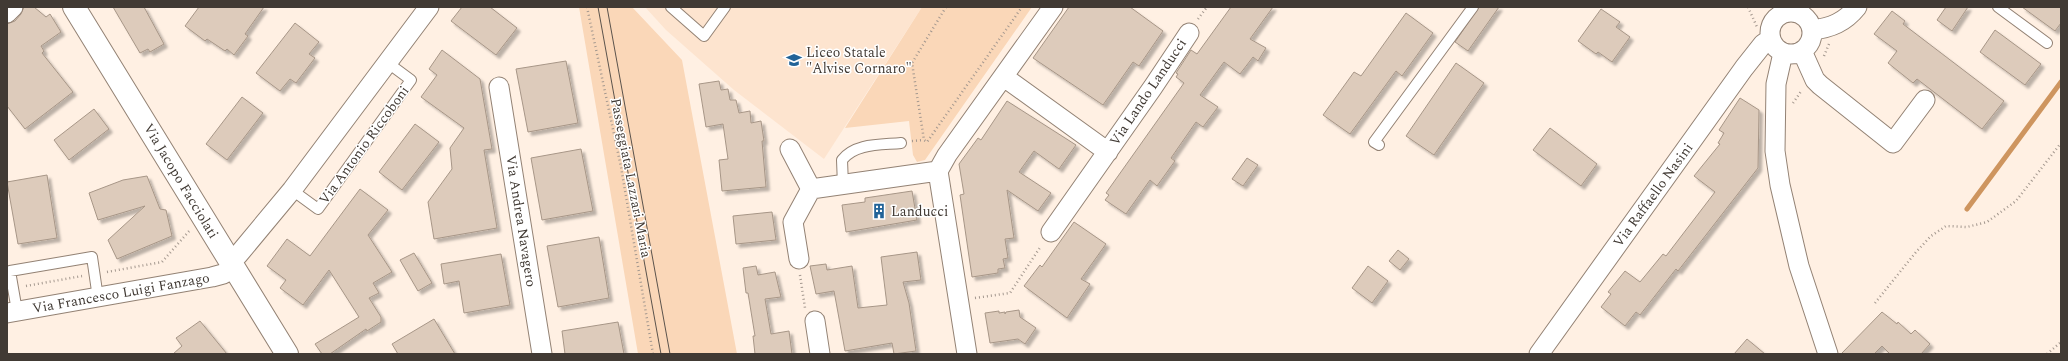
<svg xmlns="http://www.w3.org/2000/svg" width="2068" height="361" viewBox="0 0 2068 361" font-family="Spectral,serif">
<defs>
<filter id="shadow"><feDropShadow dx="3.5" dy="3.5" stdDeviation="1" flood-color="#0004"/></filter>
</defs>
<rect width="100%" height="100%" fill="#fff0e3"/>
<path fill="#fde4cf" d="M645,7H922L824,159L734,90L666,30Z"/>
<path fill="#fad7b8" d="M579,7H632L682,60L737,354H638Z
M922,7H1032L925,160L917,162L913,155L909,121L845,128Z"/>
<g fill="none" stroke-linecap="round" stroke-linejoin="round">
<path stroke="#ce955f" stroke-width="5" d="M1967,209L2061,82"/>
</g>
<path fill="#ddcbbb" stroke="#a79687" filter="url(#shadow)" d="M24,7H34L46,17L50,14L61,32L41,46L44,51L42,53L73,92L25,129L7,106V24L15,21L21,14Z
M113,7H144L164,44L150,52L148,49L140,53Z
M199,7H264L245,34L248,36L234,55L227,49L225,51L207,39L205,41L185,26Z
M462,7H490L517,28L496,55L451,21Z
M1069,7H1130L1163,31L1139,66L1133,62L1103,105L1033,58Z
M1231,7H1273L1250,39L1266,48L1258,61L1253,57L1240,74L1224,62L1200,95L1218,107L1203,127L1196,122L1171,158L1175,161L1157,186L1150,180L1126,214L1105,200L1109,195L1106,193L1184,83L1176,77L1178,74L1176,73L1191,50L1197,54Z
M1479,7H1499L1468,51L1455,42Z
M1946,7H1968L1952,31L1937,20Z
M2022,7H2061V23L2055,31Z
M1601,9L1620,22L1616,27L1630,37L1612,62L1598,52L1596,54L1578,41Z
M1892,11L1905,21L1903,24L2004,101L1982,129L1917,79L1913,83L1888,63L1897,51L1874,34Z
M1406,13L1433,33L1402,76L1396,71L1350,134L1323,115L1354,72L1361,76Z
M295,23L319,42L309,54L315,58L296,83L290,79L280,91L256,73Z
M1995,30L2041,64L2025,85L1980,52Z
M442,50L480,79L492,149L484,150L497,228L434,239L428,202L452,169L450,148L464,128L421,97L437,75L429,69Z
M566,61L578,123L528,132L516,69Z
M1456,63L1484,83L1434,155L1406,136Z
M719,81L721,90L728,89L730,100H736L739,113L750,111L751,123L761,121L764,141H762L766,187L722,191L719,160L728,159L723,124L706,127L699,84Z
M242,97L263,113L227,160L206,144Z
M1740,98L1759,110L1758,168L1678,271L1676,269L1640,315L1636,312L1625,326L1601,307L1611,294L1608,292L1625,271L1640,282L1663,254L1666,256L1715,192L1694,176L1720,144L1718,143L1724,133L1719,130Z
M1007,101L1076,145L1059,169L1034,151L1019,172L1051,193L1038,211L1007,190L1014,238L1005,239L1008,258L1003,259L1005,268L998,269V273L972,277L960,195L964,194L959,164L978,138L981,140Z
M94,109L109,129L69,160L54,140Z
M415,124L439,142L402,190L379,172Z
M1550,128L1597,164L1581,186L1533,150Z
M581,149L593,211L542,220L531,158Z
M1247,158L1258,165L1243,186L1232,179Z
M47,175L57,238L18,244L7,182Z
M147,176L160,209L166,210L172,236L117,259L108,240L145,206L98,220L89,193L123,180Z
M360,189L388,210L368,235L392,272L373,283L379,293L369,298L381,317V322L367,331L366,329L330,354H322L315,344L359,317L329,270L303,305L280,288L286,280L267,266L287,239L310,256Z
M912,191L917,220L846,232L842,205L865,202V198Z
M772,212L776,240L736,244L733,216Z
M1074,222L1106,244L1081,279L1090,284L1067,318L1024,286L1040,265L1042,267Z
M599,237L609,298L558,307L547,246Z
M1398,250L1409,259L1400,270L1389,261Z
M917,252L921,280L903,282L909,303L916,351L894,354L892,343L845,351L834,291L816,294L810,266L826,264L827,270L852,266L858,308L887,305L881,257Z
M414,253L432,283L418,291L400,260Z
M501,254L510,305L464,313L459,281L444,284L441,264Z
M756,266L758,275L775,272L781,297L765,299L771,334L789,331L792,354H755L753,336H755L748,293H746L743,268Z
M1368,266L1388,281L1372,303L1352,288Z
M1019,310L1020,317L1036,328L1025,344L1018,339L990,343L985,313L999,311V313L1005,312V314L1006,312Z
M1882,312L1897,324L1898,322L1911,334L1915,330L1930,344L1921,354H1890L1882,346L1874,354H1841Z
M434,319L455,354H398L392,344Z
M200,321L227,354H173L182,346L176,338Z
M618,322L624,354H565L562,331Z
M1747,339L1765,354H1734Z"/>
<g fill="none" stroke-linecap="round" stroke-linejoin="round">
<g stroke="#938274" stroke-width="12">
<path id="service" d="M671,7L704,36L725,7
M1998,7L2047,43
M1379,145L1374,142L1473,7
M843,185L842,160C855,143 881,145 901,143
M292,190L318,209L411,80L388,63
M17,311L10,271L92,257L98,298"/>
</g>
<g stroke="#938274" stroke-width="21">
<path id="minor" d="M1770 33a21 21 0 1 1 42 0a21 21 0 1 1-42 0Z
M7,13L13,7
M1812,30C1831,28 1845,22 1857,7
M1802,51L1815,80L1820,85L1893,143L1925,100
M1783,53L1776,84L1775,151L1780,185L1799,266L1828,354
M1004,77L1108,152
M499,87L542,354
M790,149L811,189L793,222L799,259
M811,189L938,171
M1051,232L1153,87L1189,33
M229,261L238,255L292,190L429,7
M7,313L212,277L223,274L233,269
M815,321L820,354
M967,354L938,171L947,155L1053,7
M1539,354L1744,68L1763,44L1770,39"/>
</g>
<g stroke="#938274" stroke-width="24">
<path id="secondary" d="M74,7L287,354"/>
</g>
<path stroke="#a4988f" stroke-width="2.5" stroke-dasharray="1 3" stroke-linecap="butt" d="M587,7L621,167L653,354
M946,7L912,63L924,140L927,142L1022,7
M1748,7L1757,27
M1198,19L1207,7
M1824,56L1829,44
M1793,103L1802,90
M912,141L924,140
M107,272L162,262L190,230
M800,275L805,308
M26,286L82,276
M975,298L1010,293L1041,246
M1875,303L1916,252L1931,236L1946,226L1967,227L1987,222L2016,201L2061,143
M2047,354L2061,342"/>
<use href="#service" stroke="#fff" stroke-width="10"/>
<use href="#minor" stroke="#fff" stroke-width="19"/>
<use href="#secondary" stroke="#fff" stroke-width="22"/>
<path stroke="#5b534c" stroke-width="1" d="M598,7L661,354
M607,7L670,354"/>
</g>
<defs>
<g id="school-bare" transform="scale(1.2)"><path d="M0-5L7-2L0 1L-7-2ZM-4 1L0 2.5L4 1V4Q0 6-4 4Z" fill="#216398" stroke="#fff" stroke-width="2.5" paint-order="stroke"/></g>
<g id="building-bare" transform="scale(1.2)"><path d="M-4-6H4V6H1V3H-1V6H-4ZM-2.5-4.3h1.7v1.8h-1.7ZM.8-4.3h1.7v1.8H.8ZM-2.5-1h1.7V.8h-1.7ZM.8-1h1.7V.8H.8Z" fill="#216398" stroke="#fff" stroke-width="2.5" paint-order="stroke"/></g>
</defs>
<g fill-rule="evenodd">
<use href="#school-bare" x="794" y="60"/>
<use href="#building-bare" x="879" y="211"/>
</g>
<g text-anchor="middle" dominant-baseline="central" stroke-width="3" stroke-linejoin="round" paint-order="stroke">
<g font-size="14" fill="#413a34" stroke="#fff" text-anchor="start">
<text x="806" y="52">Liceo Statale<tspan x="806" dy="16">"Alvise Cornaro"</tspan></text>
<text x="891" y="211">Landucci</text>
</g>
<g font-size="14" fill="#413a34" stroke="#fff">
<text transform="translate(1148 92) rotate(-56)">Via Lando Landucci</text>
<text transform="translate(364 145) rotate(-54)">Via Antonio Riccoboni</text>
<text transform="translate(631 178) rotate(79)">Passeggiata Lazzari Maria</text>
<text transform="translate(181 181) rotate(59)">Via Jacopo Facciolati</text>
<text transform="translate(1653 195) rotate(-54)">Via Raffaello Nasini</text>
<text transform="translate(521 221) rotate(81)">Via Andrea Navagero</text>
<text transform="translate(121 293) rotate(-10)">Via Francesco Luigi Fanzago</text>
</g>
</g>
<rect width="2068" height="361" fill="none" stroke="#413a34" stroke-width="16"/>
</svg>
